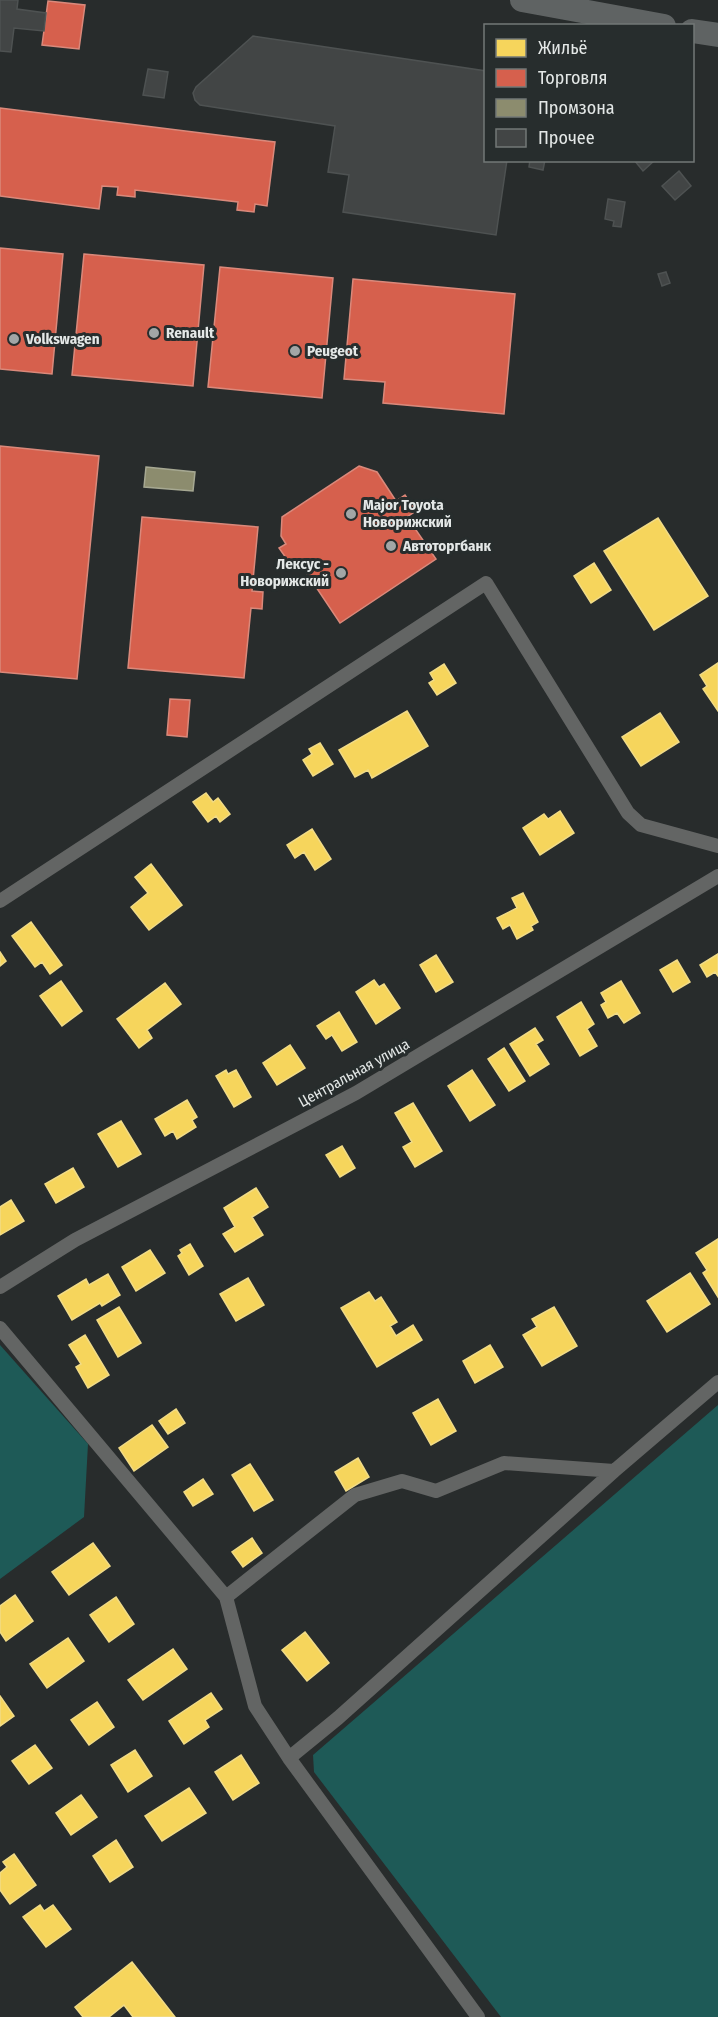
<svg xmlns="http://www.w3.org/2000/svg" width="718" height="2017" viewBox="0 0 718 2017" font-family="'Fira Sans Condensed',sans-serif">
<rect width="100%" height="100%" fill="#282c2c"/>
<path fill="#1e5a57" d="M0,1345L88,1444L84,1517L0,1579Z
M718,1405V2017H501L314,1772L313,1755Z"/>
<path fill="#f6d55c" stroke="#f1db86" stroke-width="1.5" d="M658,518L708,596L654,630L604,551Z
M594,563L611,590L591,603L574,576Z
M718,663V711L703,689L707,686L700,675Z
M444,664L456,683L437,695L429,683L434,680L430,673Z
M407,711L428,746L372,778L368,770L355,777L339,750Z
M660,713L679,742L641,766L622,737Z
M320,743L333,764L313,776L303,760L312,754L309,749Z
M206,793L213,802L218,798L230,814L220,822L216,816L208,822L193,802Z
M560,811L574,833L540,855L523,828L544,814L548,819Z
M312,829L331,859L315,870L304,852L295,858L287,845Z
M151,864L182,905L149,930L131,907L148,893L135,877Z
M523,893L538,922L531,926L533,930L517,939L510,925L503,929L497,918L517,908L512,898Z
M31,922L62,965L50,974L42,962L35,967L12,936Z
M0,952L6,961L0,966Z
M718,954V976L715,972L707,977L700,965Z
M436,955L453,982L436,992L420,965Z
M677,960L690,982L673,992L660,970Z
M374,980L379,987L384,984L400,1008L376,1024L356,992Z
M61,981L82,1011L62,1026L40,996Z
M621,981L640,1013L624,1023L617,1013L608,1018L601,1005L606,1002L601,993Z
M165,983L181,1004L147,1030L152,1038L139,1048L117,1019Z
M581,1002L594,1024L587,1029L597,1046L580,1056L557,1017Z
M339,1012L357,1042L342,1051L332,1035L326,1039L317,1026Z
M535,1028L543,1040L536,1044L549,1064L530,1076L510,1044Z
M290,1045L305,1068L277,1085L263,1063Z
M504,1048L525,1081L509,1091L488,1059Z
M226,1070L228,1074L236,1070L251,1097L234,1107L216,1076Z
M472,1070L495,1105L470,1121L448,1086Z
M187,1100L197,1117L192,1120L196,1127L177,1139L173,1131L165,1136L155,1119Z
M413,1103L442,1151L415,1167L403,1147L412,1142L395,1113Z
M121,1121L141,1154L118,1167L98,1134Z
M342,1146L355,1168L340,1177L326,1155Z
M73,1168L84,1187L56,1203L45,1184Z
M256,1188L268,1207L252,1217L263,1235L235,1252L223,1234L235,1227L224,1208Z
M11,1200L24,1221L0,1235V1207Z
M718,1239V1297L703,1273L707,1270L696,1253Z
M190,1244L203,1266L189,1275L178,1256L182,1253L180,1250Z
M150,1250L165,1273L136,1291L122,1267Z
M690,1273L710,1304L667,1332L647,1301Z
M108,1274L120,1295L102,1306L100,1303L72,1320L58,1296L86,1279L89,1285Z
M248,1278L264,1305L236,1321L220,1294Z
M369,1292L375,1301L381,1297L397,1322L390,1326L396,1336L413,1325L422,1340L377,1367L341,1308Z
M119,1307L141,1343L118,1357L97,1320Z
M554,1307L577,1346L542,1366L523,1335L537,1327L532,1319Z
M85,1335L109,1375L88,1388L76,1367L81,1364L69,1345Z
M490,1345L503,1367L475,1383L463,1361Z
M438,1399L456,1431L431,1445L413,1413Z
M176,1409L185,1423L168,1434L159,1421Z
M152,1425L168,1447L134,1471L119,1448Z
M358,1458L369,1477L346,1491L335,1472Z
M250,1464L273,1500L254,1511L232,1475Z
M203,1479L213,1494L193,1506L184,1492Z
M252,1538L262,1553L243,1567L232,1552Z
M93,1543L110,1566L69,1595L52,1572Z
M15,1595L33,1621L6,1641L0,1632V1606Z
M116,1597L134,1624L109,1642L90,1615Z
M305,1632L329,1663L307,1681L282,1650Z
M68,1638L84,1661L47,1688L30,1664Z
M173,1649L187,1669L143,1700L128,1680Z
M211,1693L222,1709L205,1720L209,1727L184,1744L169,1721Z
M0,1696L14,1716L0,1726Z
M97,1702L114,1727L89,1745L71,1720Z
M35,1745L52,1768L29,1784L12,1761Z
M135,1750L152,1776L128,1792L111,1765Z
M241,1755L259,1783L233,1800L215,1772Z
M189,1788L206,1813L162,1841L145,1816Z
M81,1795L97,1817L71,1835L56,1813Z
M116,1840L133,1867L110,1882L93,1856Z
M14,1854L36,1885L10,1904L0,1890V1873L7,1867L3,1862Z
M40,1905L44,1911L53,1905L71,1929L46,1947L23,1917Z
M132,1962L175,2017H133L124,2005L109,2017H83L75,2007Z"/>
<path fill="#d6604d" stroke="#da897b" stroke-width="1.5" d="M48,1L85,5L79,49L42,45Z
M0,108L275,142L267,206L255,204L254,212L237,210L238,202L135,190V197L117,195L118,187L102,186L99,209L0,196Z
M0,248L63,254L52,374L0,369Z
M84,254L204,265L193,386L72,375Z
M220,267L333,278L322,398L208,387Z
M353,279L515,294L504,414L383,403L385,382L344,379Z
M0,446L99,456L77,679L0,672Z
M359,466L377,472L396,501L405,495L416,511L407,517L436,559L340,623L298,560L291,565L279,548L286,544L281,536L282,517Z
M142,517L258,527L252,591L263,592L262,609L251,608L244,678L128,668Z
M170,699L190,700L187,737L167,735Z"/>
<path fill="#8c8c6e" stroke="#a6a892" stroke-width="1.5" d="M146,467L195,472L193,491L144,487Z"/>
<path fill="#424545" stroke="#4e5252" stroke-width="1.5" d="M0,0H18L17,9L46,13L44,31L14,28L11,52L0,51Z
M253,36L486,71V160H507L496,235L343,212L349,175L328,172L335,126L200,105L195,100L193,93L196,87Z
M148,69L168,72L164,98L143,95Z
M530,160H545L543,170L529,167Z
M634,160H655L643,171Z
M679,171L691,186L675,200L662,186Z
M608,199L625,202L621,227L613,226L614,221L605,219Z
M666,272L670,283L662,286L658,274Z"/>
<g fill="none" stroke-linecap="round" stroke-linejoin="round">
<path stroke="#636564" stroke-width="14" d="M0,901L486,583L628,813L641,825L718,846
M0,1287L75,1240L356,1093L718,876
M0,1328L226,1597L255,1706L289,1758L338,1718L614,1471L718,1382
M226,1597L355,1495L402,1481L436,1491L504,1463L614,1471
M289,1758L478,2017"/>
<path stroke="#5f6363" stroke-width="24" d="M522,0L664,26
M692,31L718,35"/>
</g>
<g fill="#a2a6a6" stroke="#272d2d" stroke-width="2">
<circle cx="154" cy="333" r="6"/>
<circle cx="14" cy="339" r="6"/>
<circle cx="295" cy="351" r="6"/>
<circle cx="351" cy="514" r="6"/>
<circle cx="391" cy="546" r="6"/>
<circle cx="341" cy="573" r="6"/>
</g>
<g text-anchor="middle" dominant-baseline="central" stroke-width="6" stroke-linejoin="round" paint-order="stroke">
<g font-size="15" font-weight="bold" fill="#e4e8e7" stroke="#272d2d" text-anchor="start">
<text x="166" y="333">Renault</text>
<text x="26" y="339">Volkswagen</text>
<text x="307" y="351">Peugeot</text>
<text x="363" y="505">Major Toyota<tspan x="363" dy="17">Новорижский</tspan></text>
<text x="403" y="546">Автоторгбанк</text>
<text x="329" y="564" text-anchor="end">Лексус -<tspan x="329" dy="17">Новорижский</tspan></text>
</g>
<g font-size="15" fill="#e4e8e7" stroke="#272d2d">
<text transform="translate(354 1073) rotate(-29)">Центральная улица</text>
</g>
</g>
<rect x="484" y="24" width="210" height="138" fill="#272d2d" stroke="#737877" stroke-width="1.5"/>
<rect x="496" y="39" width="30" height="18" fill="#f6d55c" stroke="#737877" stroke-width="1.5"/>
<text x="538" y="54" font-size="18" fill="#e4e8e7">Жильё</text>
<rect x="496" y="69" width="30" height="18" fill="#d6604d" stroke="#737877" stroke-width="1.5"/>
<text x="538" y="84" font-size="18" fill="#e4e8e7">Торговля</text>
<rect x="496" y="99" width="30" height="18" fill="#8c8c6e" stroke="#737877" stroke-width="1.5"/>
<text x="538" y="114" font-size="18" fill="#e4e8e7">Промзона</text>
<rect x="496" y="129" width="30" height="18" fill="#424545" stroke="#737877" stroke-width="1.5"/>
<text x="538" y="144" font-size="18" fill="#e4e8e7">Прочее</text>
</svg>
